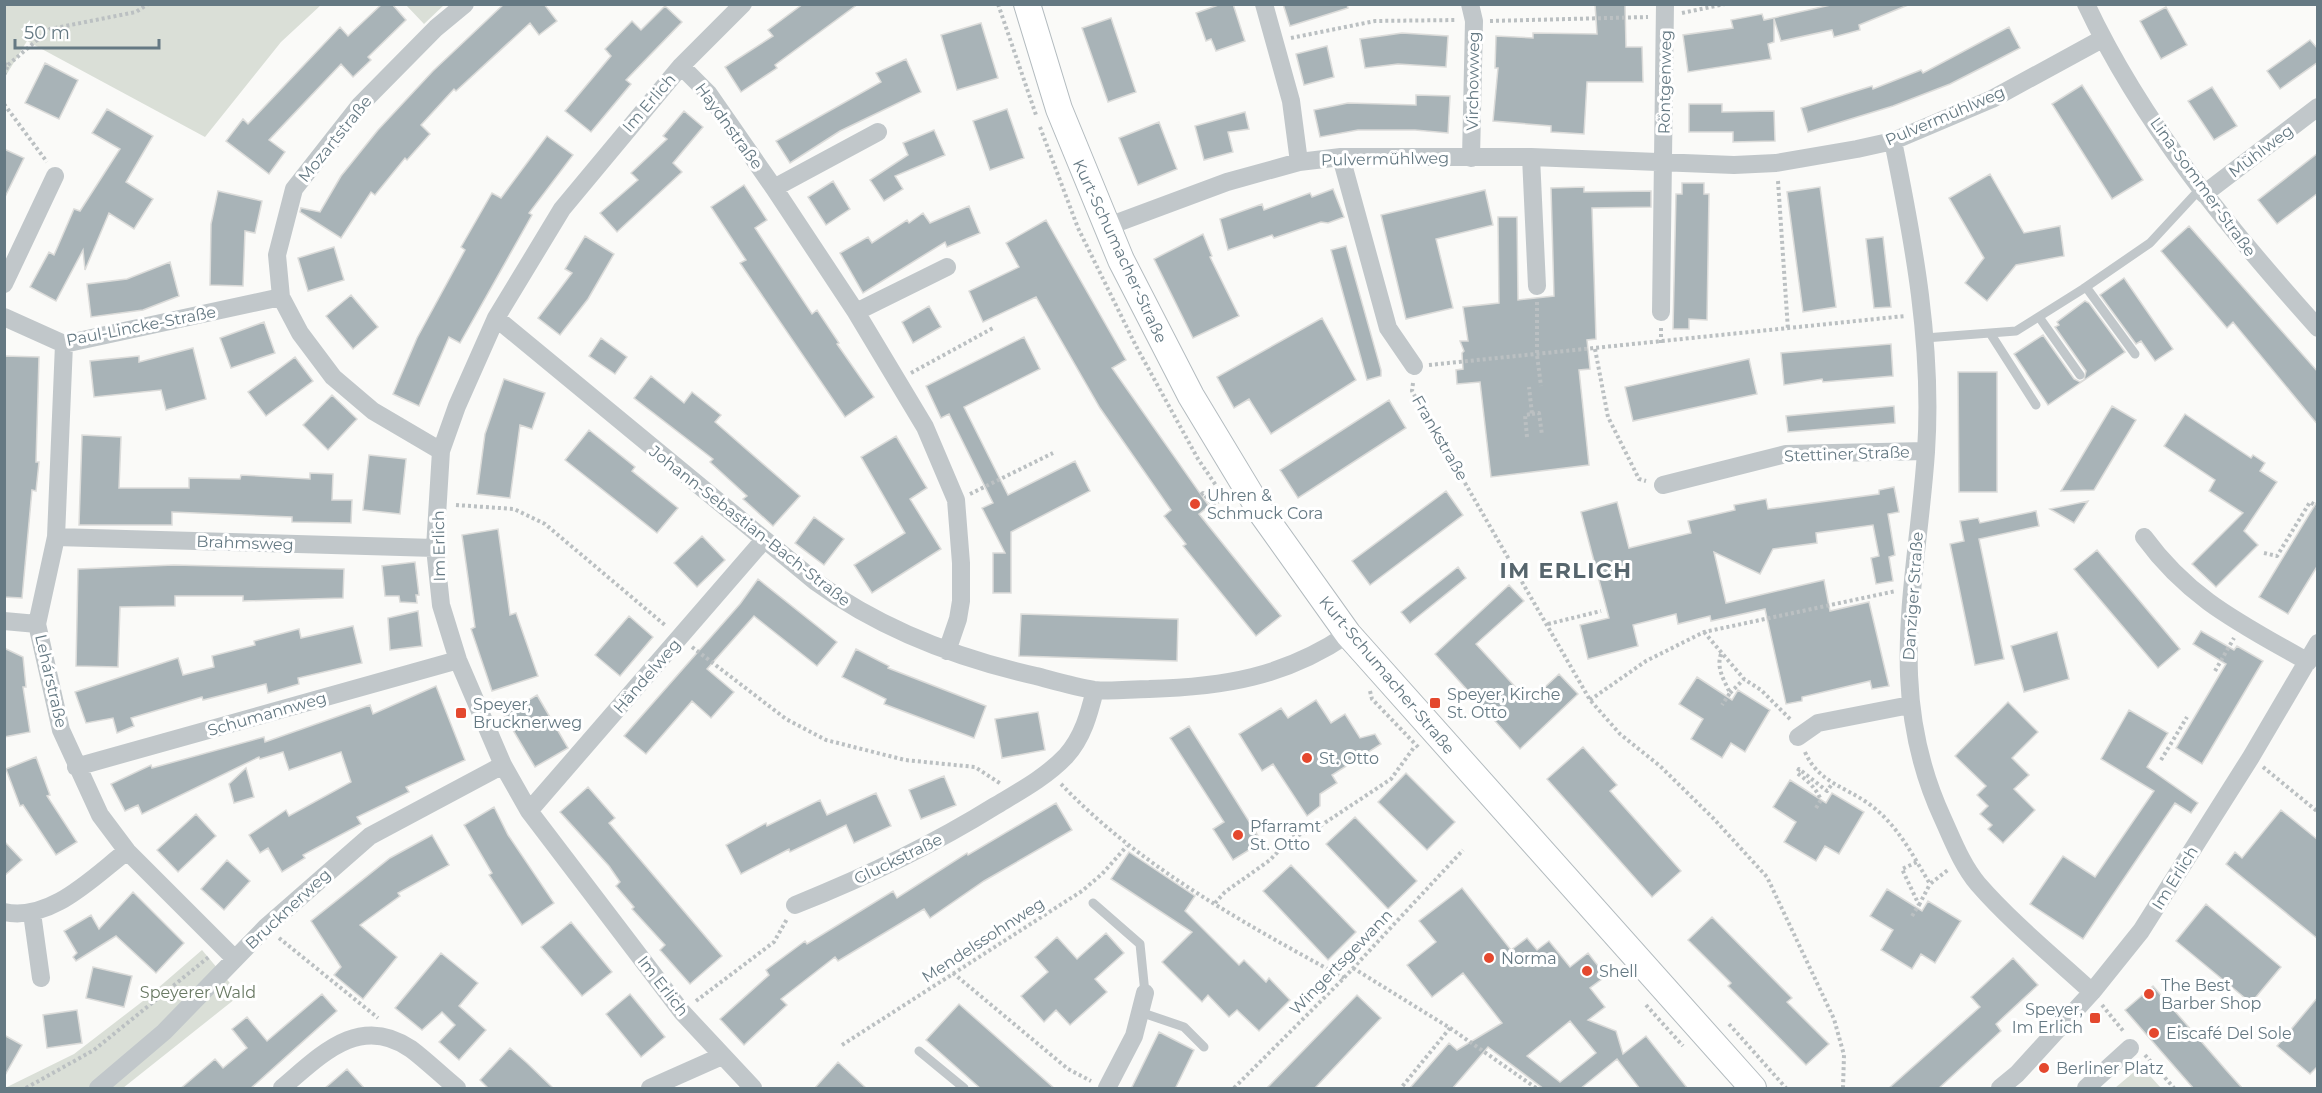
<svg xmlns="http://www.w3.org/2000/svg" width="2322" height="1093" viewBox="0 0 2322 1093" font-family="Montserrat,sans-serif">
<rect width="100%" height="100%" fill="#fafaf8"/>
<path fill="#dadfd7" d="M5,4H321V5L281,42L205,137L27,41L5,77Z
M406,5H444L424,24Z
M202,950L240,995L123,1088H5L74,1054L143,1001Z
M2141,1066L2161,1088H2115Z"/>
<path fill="#a8b3b7" stroke="#dcdcda" stroke-width="1.5" fill-rule="evenodd" d="M382,4H392L406,20L368,57L371,60L353,77L341,64L269,140L285,152L269,174L226,141L243,119L248,124L340,27L348,36Z
M504,4H544L557,21L539,35L530,23L456,91L454,89L421,125L430,134L407,160L405,158L375,195L371,192L341,238L300,212L301,208L320,212L341,176L378,130L433,71Z
M803,4H858L775,65L777,68L741,92L725,67L773,36L768,30Z
M1221,4H1233L1245,41L1216,51L1211,39L1206,41L1196,13Z
M1283,4H1347L1348,8L1290,26Z
M1595,4H1625L1626,47H1642L1643,82H1587L1584,134L1551,132V126L1493,121L1498,68H1495L1496,36L1533,38V33L1597,34Z
M1835,4L1908,5L1859,25L1860,30L1834,37L1832,30L1781,41L1774,19V42L1768,44L1771,59L1688,72L1683,35L1733,28L1731,20L1762,14L1764,20Z
M665,6L682,22L626,80L631,84L591,132L565,111L611,56L605,49L632,21L641,30Z
M2166,7L2187,45L2161,59L2140,21Z
M1111,18L1136,92L1108,102L1082,28Z
M981,23L998,78L957,90L941,35Z
M2009,27L2020,48L1995,61L1950,84L1893,106L1808,132L1801,108L1872,86L1873,89L1921,70L1923,73Z
M1402,33L1448,36L1446,67L1398,64L1365,68L1360,39Z
M2310,40L2318,49V62L2280,89L2267,71Z
M1327,46L1334,77L1304,85L1296,54Z
M906,59L921,92L840,131L790,163L776,141L881,82L876,73Z
M45,63L78,80L59,119L25,103Z
M2082,85L2143,180L2112,199L2052,104Z
M2212,87L2237,126L2214,140L2188,101Z
M1416,95L1450,96L1448,133L1415,130H1358L1320,137L1314,110L1348,103L1416,105Z
M1689,104H1722V112L1774,111L1775,141L1733,142V132H1689Z
M107,109L153,136L126,182L153,199L134,229L109,213L85,270L83,250L56,301L30,287L49,252L54,255L74,209L80,211L120,149L92,133Z
M1007,109L1024,158L990,170L973,121Z
M684,111L703,127L673,163L682,172L617,232L600,213L638,180L631,173L667,139L663,136Z
M1245,112L1249,129L1228,132L1233,152L1204,160L1195,126Z
M1159,122L1177,169L1138,185L1119,138Z
M934,130L945,155L895,176L903,189L884,201L870,180L908,155L903,143Z
M547,136L573,155L529,213L532,215L460,343L449,337L419,406L393,394L417,338L465,250L461,247L492,193L501,198Z
M4,149L24,158L4,199Z
M2318,153V193L2277,224L2258,200Z
M1990,174L2024,233L2060,226L2064,256L2016,265L1987,301L1965,283L1984,258L1949,198Z
M833,181L850,209L826,225L808,197Z
M1682,183H1704V194H1709L1707,320L1689,319V329H1673L1676,194H1682Z
M744,185L767,220L755,228L812,314L817,310L839,343L837,344L874,397L845,417L740,263L746,260L711,207Z
M1584,187V192L1651,191V207L1592,208L1596,339L1587,340L1590,369L1579,370L1589,465L1491,477L1480,382L1457,384L1456,370L1463,369L1462,353L1464,351L1460,341H1468L1463,307L1499,303L1498,217H1517L1518,300L1554,296L1551,188Z
M1820,187L1836,307L1803,312L1787,192Z
M1333,189L1344,217L1328,223L1321,222L1274,238L1272,235L1228,250L1220,219L1262,204L1264,210L1310,193L1312,197Z
M1485,190L1493,225L1436,239L1453,308L1406,319L1381,215Z
M218,191L262,201L255,233L245,231L243,286L210,285L211,224Z
M969,206L980,233L947,247L945,242L863,293L840,253L868,237L872,243L907,220L909,223L923,213L930,223Z
M1046,220L1126,360L1112,368L1209,506L1199,514L1281,616L1256,636L1183,546L1186,544L1164,516L1171,510L1100,408L1036,297L983,322L969,291L1019,267L1006,243Z
M2189,226L2318,372V425L2233,322L2227,328L2161,251Z
M1203,234L1212,256L1210,257L1239,316L1193,338L1154,259Z
M585,236L614,254L588,299L560,335L538,318L572,273L565,269Z
M1883,237L1891,307L1874,308L1866,239Z
M1346,246L1381,370V376L1367,380L1331,250Z
M334,247L344,280L308,291L298,258Z
M170,262L179,296L143,310L91,317L87,284L127,279Z
M2124,278L2173,349L2155,361L2141,341L2136,344L2100,295Z
M351,295L378,327L353,349L326,316Z
M2085,301L2089,303L2125,352L2048,405L2014,354L2043,335L2074,379L2080,382L2084,380L2086,371L2055,327L2059,325L2057,322Z
M929,306L941,327L913,343L902,322Z
M1322,318L1356,380L1271,434L1249,399L1234,408L1217,377Z
M264,322L275,353L231,368L220,338Z
M1024,337L1040,369L964,407L1008,495L1075,461L1090,491L1011,532V593H993V553H1005L982,508L993,503L949,414L941,418L926,386Z
M601,338L627,357L615,374L589,356Z
M1891,344L1893,376L1823,382L1822,379L1784,385L1781,353Z
M193,348L206,399L166,410L161,390L94,397L90,361L139,356V362Z
M4,356L39,357L36,462H39L36,491L32,490L22,598L4,597Z
M295,357L313,381L266,416L248,392Z
M1749,359L1757,394L1633,421L1625,387Z
M1958,372H1997V492H1959Z
M651,376L684,403L692,392L721,415L715,422L800,496L773,526L743,499L747,496L710,462L713,459L634,398Z
M504,379L545,393L532,429L520,425L510,498L477,494L485,434Z
M332,395L357,419L328,450L303,425Z
M1389,400L1406,428L1298,498L1280,470Z
M1894,406L1895,423L1788,432L1786,416Z
M2112,406L2136,420L2094,490L2061,491Z
M2185,414L2251,458L2253,455L2265,463L2260,471L2277,482L2244,531L2258,545L2216,587L2192,564L2243,513L2209,491L2215,480L2164,446Z
M589,430L635,467L632,471L678,508L657,533L565,460Z
M82,435L121,437L119,488H189V478L240,479L241,475L310,479V473L333,474L332,500H352L351,523L292,522V517L172,512V525H79Z
M896,436L927,488L910,499L941,549L872,593L854,565L905,533L861,457Z
M369,455L406,459L400,514L363,510Z
M1894,487L1899,512L1888,514L1895,555L1889,557L1893,581L1876,584L1871,558L1879,556L1873,525L1816,533L1817,543L1773,549L1760,574L1714,552L1726,603L1824,580L1830,611L1869,602L1889,686L1872,689L1870,681L1802,697V701L1786,704L1765,609L1711,621L1710,616L1678,624L1676,614L1633,625L1638,646L1588,659L1580,625L1609,618L1581,512L1617,502L1629,548L1691,533L1688,521L1735,510L1734,505L1766,499L1768,509L1879,494V490Z
M1446,491L1463,515L1370,585L1352,561Z
M2318,500V565L2288,614L2259,597Z
M2088,501L2074,523L2050,509Z
M2036,511L2039,526L1979,539L2004,659L1975,665L1950,544L1964,541L1960,521L1978,518L1980,523Z
M814,517L844,539L824,565L795,543Z
M498,529L510,615L516,613L538,676L492,691L471,629L475,627L462,535Z
M702,536L725,560L697,587L674,563Z
M2097,550L2180,649L2158,668L2074,569Z
M415,562L419,595H416L417,603L400,602L399,596H385L382,566Z
M174,565L344,569L343,598L243,601V596H175V606L120,607L118,667L76,666L78,569Z
M1458,567L1466,578L1410,623L1401,612Z
M758,579L837,642L817,666L754,616L707,669L734,692L711,718L692,701L646,754L624,736L740,604Z
M1509,585L1524,601L1476,644L1529,702L1559,674L1578,694L1520,749L1435,654Z
M418,611L422,646L390,650L388,618Z
M1021,614L1178,619L1177,661L1019,656Z
M629,616L653,637L620,676L595,655Z
M353,626L362,663L298,678L299,684L268,693L266,684L203,700L202,697L131,718L134,726L117,733L113,718L86,723L75,692L178,658L183,675L214,667L212,656L255,645L254,641L299,629L301,638Z
M2201,631L2234,650L2237,646L2263,661L2202,764L2176,748L2226,664L2193,644Z
M2057,632L2069,679L2024,692L2011,646Z
M4,648L23,657L26,687H23L30,732L4,737Z
M856,649L889,666L888,668L986,706L974,738L884,704L886,699L842,677Z
M1697,677L1732,700L1738,690L1770,710L1745,752L1731,743L1722,758L1691,739L1703,719L1679,704Z
M436,686L465,760L406,787L409,792L357,817L361,824L303,855L305,858L282,872L268,848L260,853L249,835L286,810L289,816L351,782L341,752L289,770L283,752L260,759L259,757L142,814L138,805L125,811L111,784L151,765L152,768L264,737L265,742L370,705L373,714Z
M537,695L568,748L535,767L504,715Z
M1316,700L1331,723L1345,714L1360,738L1375,734L1381,744L1332,775L1337,783L1320,794V806L1307,816L1273,764L1262,771L1239,734L1281,708L1288,718Z
M2008,702L2038,732L2012,758L2029,775L2014,789L2035,810L2003,843L1988,829L1992,825L1980,814L1988,806L1977,795L1986,786L1955,756Z
M2129,710L2168,733L2147,767L2198,803L2191,813L2175,803L2083,939L2030,904L2063,856L2095,877L2154,791L2101,759Z
M1038,712L1045,750L1002,758L995,719Z
M1189,726L1262,842L1233,860L1213,829L1224,822L1170,738Z
M1583,747L1617,785L1610,791L1681,871L1652,897L1547,779Z
M36,757L50,795L47,796L77,842L56,855L23,805L20,806L6,769Z
M246,768L254,797L234,803L229,784Z
M1406,773L1455,822L1427,850L1378,802Z
M944,776L956,805L921,819L909,790Z
M1790,780L1826,803L1832,793L1864,812L1839,854L1825,846L1816,861L1784,842L1796,822L1773,807Z
M588,787L615,818L609,823L722,956L690,984L660,950L665,945L632,909L634,907L616,886L620,882L609,866L560,812Z
M876,793L891,826L854,843L846,825L790,852L789,849L741,874L726,845L766,823L767,826L820,800L827,815Z
M1056,803L1072,830L984,881L930,918L924,909L838,961L835,957L781,999L787,1005L744,1045L720,1019L769,975L766,970L805,941L807,944L893,891L897,898L967,853L968,855Z
M494,807L508,835L554,903L522,925L489,875L492,873L464,825Z
M2281,810L2318,840V939L2226,864L2235,852L2242,858Z
M196,814L216,836L178,872L157,850Z
M1355,817L1417,881L1388,909L1326,844Z
M432,835L449,865L398,893L400,896L360,925L397,957L363,999L334,975L341,967L311,921L390,858Z
M4,841L22,860L4,876Z
M1129,852L1195,896L1185,911L1239,965L1244,960L1266,982L1269,978L1290,1000L1259,1031L1237,1010L1229,1017L1208,995L1202,1002L1162,962L1192,932L1111,879Z
M227,860L250,881L224,910L201,889Z
M1291,865L1356,932L1328,960L1263,891Z
M1462,888L1511,950L1527,938L1537,950L1549,941L1570,967L1588,953L1606,976L1590,988L1605,1007L1588,1020L1616,1031L1623,1054L1646,1036L1688,1089H1640L1617,1059L1580,1089H1544L1488,1047L1452,1089H1409L1449,1043L1457,1050L1502,1023L1463,973L1432,997L1407,965L1436,942L1419,921ZM1570,1021L1596,1053L1560,1082L1527,1056Z
M1887,889L1922,911L1928,901L1961,921L1935,963L1921,954L1912,969L1881,950L1893,930L1870,916Z
M133,892L184,943L156,973L116,936L76,961L73,957L77,953L64,931L91,915L99,929Z
M2206,904L2281,967L2251,1003L2176,941Z
M1712,917L1792,998L1787,1002L1829,1044L1806,1065L1728,986L1731,983L1688,940Z
M571,922L612,972L582,996L541,947Z
M1106,933L1124,953L1095,979L1107,992L1070,1025L1056,1010L1044,1022L1021,996L1048,972L1035,957L1057,937L1077,959Z
M441,953L478,983L459,1006L486,1030L459,1060L439,1042L455,1025L442,1012L422,1030L395,1008Z
M2013,958L2038,985L1996,1024L2001,1031L1938,1089H1888L1980,1007L1971,997Z
M93,967L132,976L124,1007L86,998Z
M2153,986L2226,1070L2243,1089H2194L2125,1010Z
M322,994L337,1011L250,1089H180L215,1059L223,1068L247,1048L232,1029L247,1017L267,1041Z
M630,994L665,1037L641,1057L606,1014Z
M1357,995L1381,1018L1314,1089H1266Z
M2318,997V1066L2310,1074L2277,1046Z
M959,1004L993,1034L1055,1089H981L926,1040Z
M77,1010L82,1043L47,1048L43,1015Z
M1159,1032L1194,1050L1175,1089H1131Z
M4,1035L22,1045L4,1077Z
M510,1048L527,1063L554,1089H489L480,1080Z
M838,1062L867,1089H814Z
M347,1069L365,1089H324Z"/>
<g fill="none" stroke-linecap="round" stroke-linejoin="round">
<g stroke="#b3bbbf" stroke-width="28">
<path id="secondary" d="M1027,4L1059,109L1121,260L1191,396L1261,512L1348,634L1753,1088"/>
</g>
<path stroke="#bbc0c2" stroke-width="4" stroke-dasharray="3 3" stroke-linecap="butt" d="M998,4L1036,115
M1682,13L1725,4
M1490,21L1648,17
M1291,38L1375,21L1456,20
M4,64L8,65L4,75
M8,65L50,29L136,12L148,4
M4,104L47,162
M1040,127L1078,228L1136,346L1198,459L1228,503
M1778,181L1788,330
M1537,302V355L1541,386
M1661,328V343
M1595,349L1608,417L1639,479L1646,481
M1429,365L1905,316
M911,373L993,328
M1413,383L1412,391L1590,700L1620,734L1660,766L1714,819L1767,877L1834,1019L1844,1055L1843,1088
M1532,414L1539,413L1542,435
M1527,437L1525,415L1532,414L1529,387
M970,494L1053,453
M1201,495L1203,493L1213,505L1224,498
M456,505L514,509L545,524L666,626
M2264,553L2277,556L2310,502L2318,507
M1548,624L1601,611
M1704,632L1744,679L1761,690L1791,720
M692,647L786,719L826,740L905,760L975,767L1001,784
M1721,654C1716,668 1724,680 1730,693L1722,705
M2215,671L2234,638
M1370,691L1372,699L1419,748
M1730,693L1744,679
M1590,700L1646,661L1704,632L1896,591
M1805,752C1818,782 1844,786 1869,804C1890,819 1904,840 1917,862
M2161,760L2187,717
M2263,767L2318,812
M1061,784C1140,867 1244,923 1344,978
M1816,808L1821,800C1816,788 1808,781 1797,773L1799,769L1827,791L1832,784
M1215,903L1225,892L1270,860L1291,838L1317,828L1391,779L1415,746
M1919,905L1930,884
M1912,916L1919,905L1902,869L1917,862L1930,884L1949,869
M279,938L378,1018
M1353,968L1450,1028L1401,1088
M953,973L1068,1069L1091,1081
M696,1001L774,942L787,919
M1646,1005L1683,1046
M2102,1005L2124,1032
M1729,1024L1786,1088
M1450,1028L1536,1088
M842,1045L1082,891L1102,874L1127,846
M2145,1055L2174,1088
M26,1088L94,1050L210,956
M1234,1088L1344,978L1463,850"/>
<path stroke="#c1c7ca" stroke-width="9" d="M2086,287L2135,354
M2039,317L2080,375
M1990,333L2036,405
M1925,338L2016,331L2083,289L2150,243L2200,189
M1093,903L1140,944L1145,993
M1140,1012L1184,1027L1204,1047
M919,1051L964,1088"/>
<path stroke="#c1c7ca" stroke-width="18" d="M743,4L681,66L562,209L496,318L457,406L441,451L435,548L441,605L458,660L503,765L529,811L682,1012L753,1088
M1264,4L1291,101L1299,162
M1470,4L1474,21L1471,158
M2086,4C2143,125 2229,229 2318,328
M681,66L708,93L774,188L856,312L925,427L956,500L961,563V601L958,619L947,651
M1893,141C1914,244 1933,346 1926,452C1917,583 1884,692 1943,819C1953,841 1962,865 1978,884C2012,923 2054,957 2092,992
M1341,157L1388,328L1414,366
M1531,157L1537,286
M774,188L878,132
M2204,194L2318,107
M1106,227L1227,182L1299,162L1341,157H1531L1734,165L1776,163L1857,149L1893,141L1992,99L2102,39
M4,284L55,176
M856,312L947,267
M1661,312L1665,4
M4,317L64,344L281,297
M496,318L816,582C882,630 956,658 1036,676C1055,681 1075,687 1094,690C1112,692 1131,689 1149,689C1223,687 1285,677 1348,634
M64,344L56,537L37,624L61,730L100,815L127,851L235,959
M441,451L373,411L333,377L300,333L281,297L277,255L294,189L360,105L436,28L465,4
M1663,485L1786,454L1926,451
M56,537L435,548
M2144,537C2190,600 2242,624 2308,662
M4,621L37,624
M1798,737L1818,723L1910,705
M76,767L458,660
M529,811L763,541
M795,905C865,877 931,846 995,806C1020,791 1046,777 1066,756C1083,737 1089,714 1095,690
M4,912C51,922 93,877 127,851
M32,913L41,978
M98,1088L164,1032L266,927L370,836L503,765
M282,1088C320,1056 359,1013 411,1049C427,1061 442,1076 457,1088
M650,1088L722,1056
M1107,1088L1134,1036L1145,993
M2000,1088L2017,1074L2092,992L2141,931L2251,757L2318,643
M2086,1088L2130,1048"/>
<use href="#secondary" stroke="#fff" stroke-width="26"/>
</g>
<g fill="#e4482e" stroke="#fff" stroke-width="2">
<circle cx="1195" cy="504" r="6"/>
<rect x="1429" y="697" width="12" height="12" rx="3"/>
<rect x="455" y="707" width="12" height="12" rx="3"/>
<circle cx="1307" cy="758" r="6"/>
<circle cx="1238" cy="835" r="6"/>
<circle cx="1489" cy="958" r="6"/>
<circle cx="1587" cy="971" r="6"/>
<circle cx="2149" cy="994" r="6"/>
<rect x="2089" y="1012" width="12" height="12" rx="3"/>
<circle cx="2154" cy="1033" r="6"/>
<circle cx="2044" cy="1068" r="6"/>
</g>
<g text-anchor="middle" dominant-baseline="central" stroke-width="6" stroke-linejoin="round" paint-order="stroke">
<g font-size="16" fill="#657983" stroke="#fff">
<text transform="translate(1473 81) rotate(-89)">Virchowweg</text>
<text transform="translate(1665 82) rotate(-89)">Röntgenweg</text>
<text transform="translate(649 103) rotate(-49)">Im Erlich</text>
<text transform="translate(1945 116) rotate(-23)">Pulvermühlweg</text>
<text transform="translate(729 126) rotate(54)">Haydnstraße</text>
<text transform="translate(335 139) rotate(-51)">Mozartstraße</text>
<text transform="translate(2261 151) rotate(-37)">Mühlweg</text>
<text transform="translate(1385 159) rotate(-1)">Pulvermühlweg</text>
<text transform="translate(2203 187) rotate(54)">Lina-Sommer-Straße</text>
<text transform="translate(1120 251) rotate(65)">Kurt-Schumacher-Straße</text>
<text transform="translate(141 326) rotate(-11)">Paul-Lincke-Straße</text>
<text transform="translate(1440 438) rotate(60)">Frankstraße</text>
<text transform="translate(1847 454) rotate(-2)">Stettiner Straße</text>
<text transform="translate(750 526) rotate(38)">Johann-Sebastian-Bach-Straße</text>
<text transform="translate(245 543) rotate(2)">Brahmsweg</text>
<text transform="translate(439 546) rotate(-91)">Im Erlich</text>
<text transform="translate(1913 596) rotate(-86)">Danziger Straße</text>
<text transform="translate(1387 675) rotate(50)">Kurt-Schumacher-Straße</text>
<text transform="translate(647 676) rotate(-49)">Händelweg</text>
<text transform="translate(51 681) rotate(77)">Lehárstraße</text>
<text transform="translate(267 714) rotate(-16)">Schumannweg</text>
<text transform="translate(898 859) rotate(-26)">Gluckstraße</text>
<text transform="translate(2175 878) rotate(-58)">Im Erlich</text>
<text transform="translate(288 909) rotate(-43)">Brucknerweg</text>
<text transform="translate(983 940) rotate(-33)">Mendelssohnweg</text>
<text transform="translate(1341 962) rotate(-46)">Wingertsgewann</text>
<text transform="translate(663 986) rotate(52)">Im Erlich</text>
</g>
<g font-size="16" fill="#657983" stroke="#fff" text-anchor="start">
<text x="1207" y="495">Uhren &amp;<tspan x="1207" dy="18">Schmuck Cora</tspan></text>
<text x="1447" y="694">Speyer, Kirche<tspan x="1447" dy="18">St. Otto</tspan></text>
<text x="473" y="704">Speyer,<tspan x="473" dy="18">Brucknerweg</tspan></text>
<text x="1319" y="758">St. Otto</text>
<text x="1250" y="826">Pfarramt<tspan x="1250" dy="18">St. Otto</tspan></text>
<text x="1501" y="958">Norma</text>
<text x="1599" y="971">Shell</text>
<text x="2161" y="985">The Best<tspan x="2161" dy="18">Barber Shop</tspan></text>
<text x="2083" y="1009" text-anchor="end">Speyer,<tspan x="2083" dy="18">Im Erlich</tspan></text>
<text x="2166" y="1033">Eiscafé Del Sole</text>
<text x="2056" y="1068">Berliner Platz</text>
</g>
<g font-size="16" fill="#6a7a64" stroke="#fff">
<text x="198" y="992">Speyerer Wald</text>
</g>
<g font-size="22" font-weight="bold" letter-spacing="1.5" fill="#57666e" stroke="#fff">
<text x="1566" y="570">IM ERLICH</text>
</g>
</g>
<rect width="2322" height="1093" fill="none" stroke="#657983" stroke-width="12"/>
<path d="M15 39v9h144v-9" fill="none" stroke="#657983" stroke-width="3"/>
<text x="24" y="39" font-size="18" fill="#657983" stroke="#ffffff" stroke-width="4.5" paint-order="stroke">50 m</text>
</svg>
